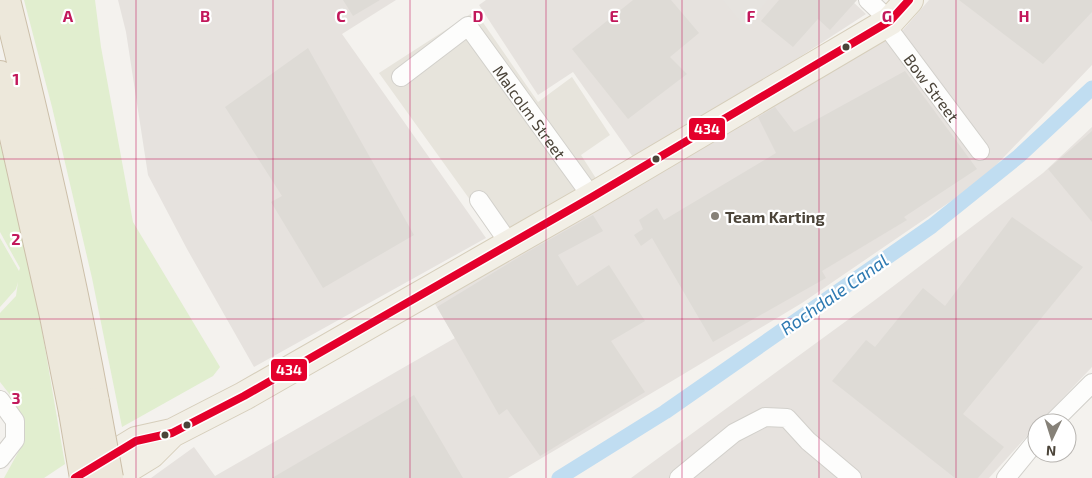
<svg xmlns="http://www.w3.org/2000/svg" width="1092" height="478" viewBox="0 0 1092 478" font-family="'Exo 2',sans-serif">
<rect width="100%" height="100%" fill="#f4f2ee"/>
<path fill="#e7e4dc" d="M475,11L538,102L572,77L610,135L581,155L597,180L496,236L379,73Z"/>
<path fill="#e6e2de" d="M118,0H396L342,34L486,238L254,367L187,249L148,175L126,32Z
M486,0H851L866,14L772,75L633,157L573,72L538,95L479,5Z
M929,0H1092V65L982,180L802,303L672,381L508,478H151L194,447L215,476L455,338L435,304L605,201L879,42L903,30Z
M1092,127V367L1039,423H1037V425L989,478H631L875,300L1043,173Z"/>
<path fill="#e1eecf" d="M24,0H95L101,47L133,222L220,367L213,376L122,427L92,278L52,107Z
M0,143L29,255L65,464L44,478H4L21,447L11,396L0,382V313L16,296L18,282L16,289L0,307V238L19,271L20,268L0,232Z"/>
<path fill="#e6e3df" d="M723,0H767L746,28Z"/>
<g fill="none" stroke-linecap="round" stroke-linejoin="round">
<path stroke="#c0ddf1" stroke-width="15" d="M559,478L665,412L932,226L1019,156L1092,88"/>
</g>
<path fill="#dedbd6" d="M343,0H380L353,16Z
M633,0H671L699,33L670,57L687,74L628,119L572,49Z
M779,0H857L830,30L818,19L793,47L761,21Z
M959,0H1092V12L1043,64Z
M308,48L414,235L323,288L271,202L282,196L225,107Z
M905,71L977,169L904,217L907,220L822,271L826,278L713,342L652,238L641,246L634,235L643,229L639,220L657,208L664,220L776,153L758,117L775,107L794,132Z
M1092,131V222L1048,169Z
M593,215L603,231L558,255L577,286L609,265L645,321L611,341L645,392L540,456L507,409L499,415L437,307L524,254Z
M1012,217L1083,267L963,414L1004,447L978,478H955L832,381L866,340L875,347L923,288L945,306Z
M414,395L463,478H272Z"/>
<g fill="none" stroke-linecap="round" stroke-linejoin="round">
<g stroke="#d2d0cb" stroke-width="20">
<g id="street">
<path d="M868,0L890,21"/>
<path id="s1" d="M885,24L980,151"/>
<path id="s2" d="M401,77L468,26L592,197"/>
<path d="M479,200L509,243"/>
<path d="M0,400L15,421V440L0,459"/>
<path d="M1052,423L1092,383"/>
<path d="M679,478L734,433L765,417L787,418L808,441L852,478"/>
<path d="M1006,478L1037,440"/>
</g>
</g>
<g stroke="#d6cebb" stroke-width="30">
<path id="primary" d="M87,471L136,441L172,433L244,396L592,197L890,21L909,0
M112,478L151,454L171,434"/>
</g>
<g stroke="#ccbfa9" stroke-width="30">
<path id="highway" d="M6,0C39,133 70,267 95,402
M0,75L54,316L73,412"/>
</g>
<use href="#street" stroke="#fdfdfc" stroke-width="18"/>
<use href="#primary" stroke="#f2efe6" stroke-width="28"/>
<use href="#highway" stroke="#ede8db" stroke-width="28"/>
<g stroke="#ccbfa9" stroke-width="30" stroke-linecap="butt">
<path id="highway-bridge" d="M95,402L109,478
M73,412L84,478"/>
</g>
<use href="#highway-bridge" stroke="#ede8db" stroke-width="28"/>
<g stroke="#fff" stroke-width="11">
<path id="bus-1" d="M75,478L136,441L172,433L244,396L592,197L890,21L909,0"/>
</g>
<use href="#bus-1" stroke="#e4002b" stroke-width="8"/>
</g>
<path fill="none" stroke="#c2185b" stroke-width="1" stroke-opacity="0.55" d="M136,0V478M273,0V478M410,0V478M546,0V478M682,0V478M819,0V478M956,0V478M0,159H1092M0,319H1092"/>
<g fill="#4b4439" stroke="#fff" stroke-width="2">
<circle cx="846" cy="47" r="4.5"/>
<circle cx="656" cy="159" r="4.5"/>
<circle cx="187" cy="425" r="4.5"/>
<circle cx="165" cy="435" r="4.5"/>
</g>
<circle fill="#868178" stroke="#fff" stroke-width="2" cx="715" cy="216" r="5"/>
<g text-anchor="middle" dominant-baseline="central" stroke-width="4.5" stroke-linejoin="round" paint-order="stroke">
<g font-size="16" fill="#4b4439" stroke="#fff">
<text stroke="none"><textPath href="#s1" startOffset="79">Bow Street</textPath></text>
<text stroke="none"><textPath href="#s2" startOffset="190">Malcolm Street</textPath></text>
</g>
<g font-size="16" font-weight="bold" fill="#4b4439" stroke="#fff" text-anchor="start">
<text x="725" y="216">Team Karting</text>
</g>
<g font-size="18" font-style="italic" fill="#2e7ab2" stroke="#fff">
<text transform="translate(834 294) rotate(-35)">Rochdale Canal</text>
</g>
</g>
<g font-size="16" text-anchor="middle" font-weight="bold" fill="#c2185b" stroke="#fff" stroke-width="4.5" stroke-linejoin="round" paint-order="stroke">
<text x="68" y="22">A</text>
<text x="205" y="22">B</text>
<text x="341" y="22">C</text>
<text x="478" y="22">D</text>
<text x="614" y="22">E</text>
<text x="751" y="22">F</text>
<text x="887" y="22">G</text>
<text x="1024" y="22">H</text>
<text x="16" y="85">1</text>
<text x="16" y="245">2</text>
<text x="16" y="404">3</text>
</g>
<g stroke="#fff" stroke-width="2">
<rect x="688" y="117" width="38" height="24" rx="5" fill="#e4002b"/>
<rect x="270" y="358" width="38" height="24" rx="5" fill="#e4002b"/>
</g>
<g font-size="14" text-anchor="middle" font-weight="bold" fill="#fff">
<text x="707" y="134">434</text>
<text x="289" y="375">434</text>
</g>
<g transform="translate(1052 438) rotate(184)"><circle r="24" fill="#ffffff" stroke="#b7b4b0"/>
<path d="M0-4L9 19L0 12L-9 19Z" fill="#868178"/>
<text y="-8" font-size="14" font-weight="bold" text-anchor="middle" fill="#4b4439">N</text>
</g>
</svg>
